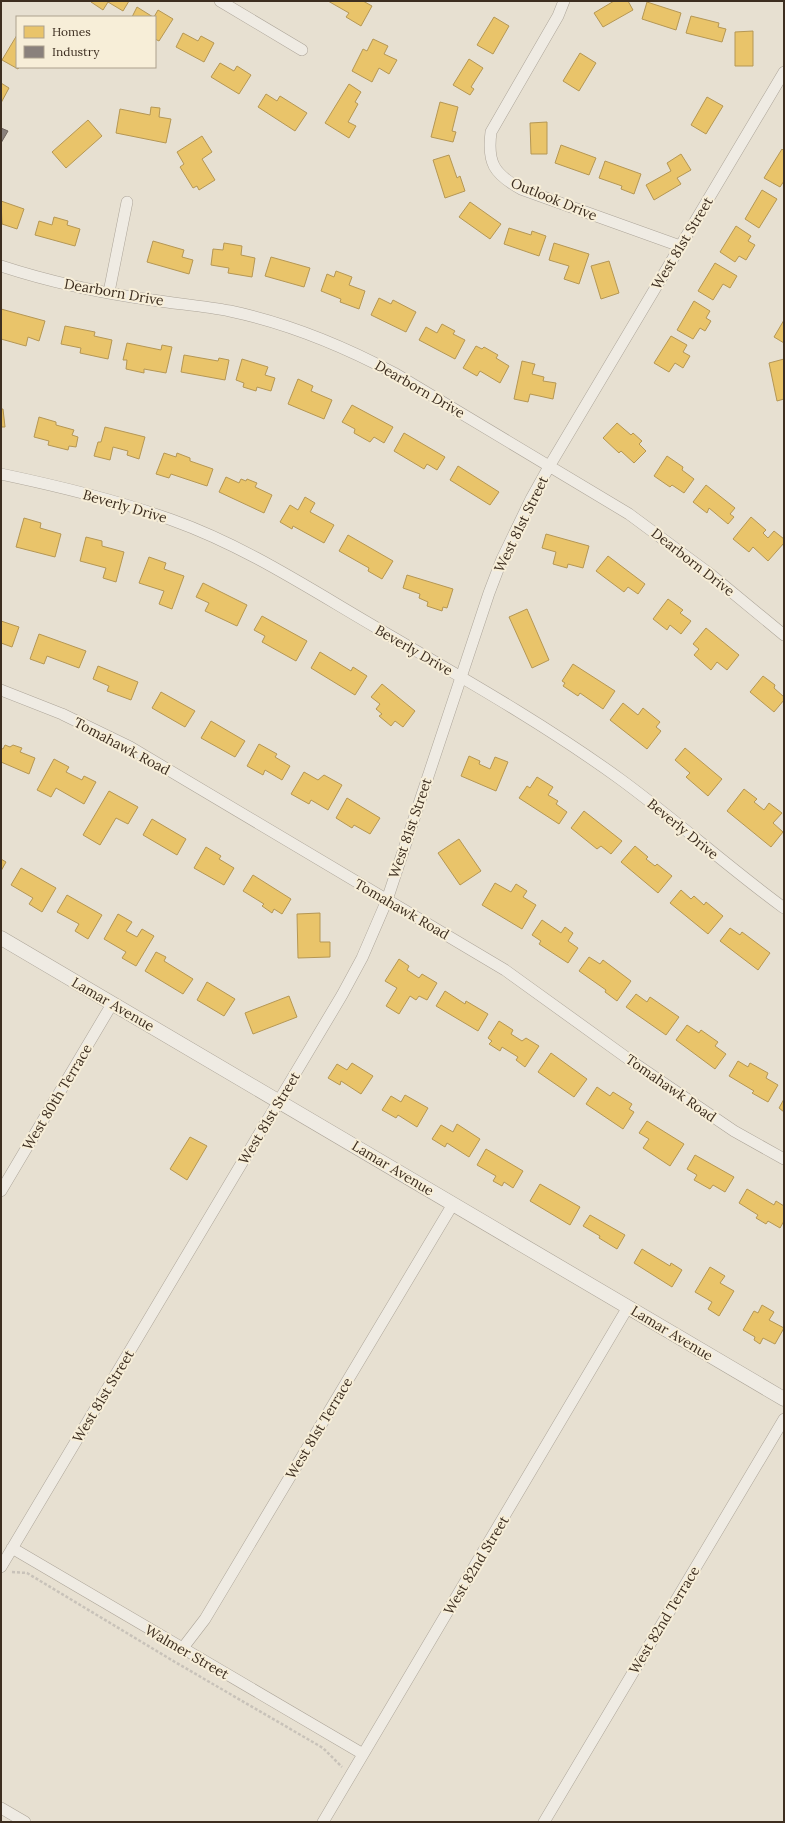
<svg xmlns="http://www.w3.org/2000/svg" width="785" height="1823" viewBox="0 0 785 1823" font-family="Lora,serif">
<rect width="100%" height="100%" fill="#e7e0d1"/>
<path fill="#e9c46a" stroke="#b59754" d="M92,1H129L123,11L108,2L103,10L91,2Z
M328,1H363L372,6L361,26L346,17L349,13Z
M614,1H628L633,10L603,27L594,13Z
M647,2L681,13L676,30L642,19Z
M137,7L153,17H132Z
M158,10L173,19L159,41L155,39L154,17Z
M691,16L719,23L718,27L726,29L722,42L686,33Z
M494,17L509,26L493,54L477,45Z
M753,31V66H735V32Z
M183,33L198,41L201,36L214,43L204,62L176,47Z
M17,35V67H19L18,69L2,60Z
M373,39L388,46L384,54L397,60L389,74L379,68L372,82L352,71L363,49L367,51Z
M580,53L596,63L579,91L563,81Z
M469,59L483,68L471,87L474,89L470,95L453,85Z
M220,63L234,71L237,66L251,75L239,94L211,77Z
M1,83L9,88L1,103Z
M349,84L361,92L355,102L358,104L348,122L356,126L349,138L325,123Z
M266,94L277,101L280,96L307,113L295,131L258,107Z
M707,97L723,106L706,134L691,125Z
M440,102L458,107L452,131L456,132L453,142L431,137Z
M151,107L160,108L159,117L171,119L166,143L116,133L120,109L150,115Z
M88,120L102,136L66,168L52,152Z
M547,122V154H531L530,123Z
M202,136L212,152L202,159L215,180L199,190L197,186L193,188L180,167L184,164L177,152Z
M561,145L596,158L589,175L555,163Z
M782,149L784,151V181L780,187L764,178Z
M681,154L691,170L677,178L681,184L654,200L646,185L671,171L667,163Z
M449,155L457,178L460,176L465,191L445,198L433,160Z
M605,161L641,174L634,194L621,189L622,186L599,178Z
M762,190L777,199L759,228L745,219Z
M1,201L24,209L17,229L2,224Z
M470,202L501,224L490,239L459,217Z
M54,217L68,221L67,225L80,229L75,246L35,235L39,221L52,225Z
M736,226L751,236L748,241L755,245L746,260L739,256L735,262L720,252Z
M509,228L531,235L532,231L546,236L539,256L504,244Z
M153,241L184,250L182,257L193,260L189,274L147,262Z
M224,243L242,246L241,255L255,258L252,277L228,273L229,268L211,265L213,249L223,250Z
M554,243L589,254L579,284L564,279L569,266L549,260Z
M271,257L310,268L304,287L265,276Z
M609,261L619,293L601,299L591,266Z
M715,263L737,276L730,288L723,284L713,300L698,291Z
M336,271L352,277L349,285L365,291L359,309L340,302L341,299L321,291L327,274L334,277Z
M379,298L391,304L393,300L416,312L406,332L371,315Z
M694,301L710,311L706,318L711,321L705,331L700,328L693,339L677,330Z
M1,309L45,321L39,341L28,337L26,346L1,339Z
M784,320V343L774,337Z
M442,324L455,331L453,334L465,340L455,359L419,340L426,327L437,333Z
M65,326L95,332L94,336L112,340L108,359L80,353L81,348L61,344Z
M671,336L687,345L683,352L690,356L683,368L675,363L669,372L654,363Z
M127,343L161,350L162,345L172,347L166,373L144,369V373L126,369L127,360H123Z
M476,346L482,349L484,347L498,355L496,358L509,366L500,383L480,371L477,376L463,368Z
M184,355L218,361L219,358L229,360L225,380L181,372Z
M242,359L268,367L265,375L275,378L271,391L257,387L256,391L243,387L244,383L236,380Z
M784,359V399L777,401L769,363Z
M522,361L535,364L532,374L544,377L543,381L556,383L553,399L530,394L528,402L514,399Z
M298,379L313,386L311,391L332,400L324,419L288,404Z
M352,405L393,427L384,443L374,437L370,442L354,433L355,429L342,422Z
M1,409H3L5,427H1Z
M39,417L56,422V425L74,430L72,435L78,437L76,447L69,446L68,450L48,445L49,441L34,437Z
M617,423L631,435L633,433L642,441L639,444L646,451L634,463L621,451L619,453L603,438Z
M105,427L145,437L139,459L127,455L128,451L113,447L110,460L94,456L98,442H101Z
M404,433L445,457L437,470L427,464L424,469L394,451Z
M164,453L176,457L177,453L190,458V461L213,469L207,486L171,474L169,478L156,474Z
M667,456L683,467L682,470L694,479L684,493L672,485L670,487L654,476Z
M458,466L499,492L490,505L450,480Z
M226,477L239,483L241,479L246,481L247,479L257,483L255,487L272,495L264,513L219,492Z
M706,485L735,508L730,514L734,517L728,524L709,508L707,513L693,502Z
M305,497L315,503L310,512L334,525L324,543L293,526L292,529L280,522L290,505L298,510Z
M751,517L766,530L763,533L768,538L774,531L784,539V543L768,561L753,547L749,552L733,539Z
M24,518L41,523L40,528L61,534L55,557L16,547Z
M546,534L589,546L583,568L568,564L567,568L553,564L556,552L542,548Z
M348,535L393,561L382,579L368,571L369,568L339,551Z
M86,537L102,541V546L124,552L116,582L103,578L106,568L80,561Z
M608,556L645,584L638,594L628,587L624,592L596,571Z
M149,557L166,563L164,569L184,576L172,609L159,604L164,591L139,583Z
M407,575L453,589L447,608L443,607L442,611L427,606L428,602L419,598L420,594L403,588Z
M203,583L247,605L237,626L205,611L209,603L196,597Z
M668,599L683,610L680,613L691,621L681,634L670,625L667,630L653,619Z
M527,609L549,660L532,668L509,617Z
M262,616L307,641L296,661L262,642L265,636L254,630Z
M1,621L19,627L12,647L1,643Z
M706,628L739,655L727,670L717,662L711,670L694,655L699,649L693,644Z
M39,634L86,651L79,668L47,656L44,664L30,659Z
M320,652L351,671L353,667L367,676L355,695L311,668Z
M573,664L615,691L603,709L580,693L578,696L563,686L565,683L562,681Z
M98,666L138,682L131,700L107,691L109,686L93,679Z
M763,676L775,685L774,688L784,697V700L774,712L750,692Z
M382,684L415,711L403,727L395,721L391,726L379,716L382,714L376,709L380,704L371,697Z
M161,692L195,711L185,727L152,708Z
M623,703L638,715L643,708L660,722L656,727L661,731L647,749L610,720Z
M211,721L245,741L235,757L201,738Z
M259,744L277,754L275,757L290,766L282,780L265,770L263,775L247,766Z
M5,745L10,747L13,745L22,748L20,752L35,758L29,774L1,762V748L3,749Z
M685,748L722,779L708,796L686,777L690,773L675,760Z
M469,756L480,761L479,764L490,769L495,757L508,762L496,791L461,776Z
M54,759L69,767L66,772L82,780L84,776L96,782L84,804L56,788L51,797L37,790Z
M304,772L318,780L324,775L342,785L328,810L311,800L309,804L291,794Z
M537,777L553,787L548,795L558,801L556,804L567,812L559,824L519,798L527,786L530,788Z
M744,789L757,799L754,802L764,810L769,803L782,813L773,823L783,832L771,847L727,811Z
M109,791L138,807L128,824L116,818L100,845L83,835Z
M347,798L380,818L370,834L354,825L352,828L336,818Z
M584,811L622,841L611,854L601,846L597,849L571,828Z
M152,819L186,839L177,855L143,835Z
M459,839L481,871L460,885L438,853Z
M635,846L648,857L646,859L655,866L657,864L672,876L658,893L621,862Z
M206,847L221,856L219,859L234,868L224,885L194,868Z
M1,859L6,862L1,871Z
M21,868L56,888L42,912L29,904L33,898L11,885Z
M253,875L291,899L282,914L274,909L272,913L262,906L264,904L243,891Z
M495,883L511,892L516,884L527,891L523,897L536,905L522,929L482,905Z
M681,890L691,899L694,896L704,905L706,902L723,916L708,934L670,903Z
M67,895L102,915L88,939L75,931L79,924L57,912Z
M320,913V942H330V957L298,958L297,914Z
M118,914L132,922L126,931L137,937L142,929L154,936L136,966L122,958L126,952L104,939Z
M542,920L561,933L565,927L573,933L568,941L578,948L568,963L539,944L541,941L532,935Z
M730,928L740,935L742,932L770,953L758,970L720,941Z
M156,952L166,957L164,961L193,979L183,994L145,971Z
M589,957L600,964L603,960L631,981L617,1001L605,992L606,990L579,971Z
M399,959L409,966L407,970L419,978L422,974L437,983L427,1000L419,996L416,1000L410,996L399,1014L386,1006L397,988L385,981Z
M207,982L235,999L224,1016L197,1000Z
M445,991L465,1004L466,1001L488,1014L478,1031L436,1006Z
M636,994L647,1002L650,997L679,1017L666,1035L626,1007Z
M289,996L297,1017L253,1034L245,1013Z
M499,1021L513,1030L511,1034L522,1041L526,1038L539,1046L525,1067L516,1060L518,1057L502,1047L500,1051L489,1044L492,1041L488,1038Z
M687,1025L699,1033L701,1030L718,1042L715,1046L726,1054L715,1069L676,1040Z
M551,1053L587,1079L574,1097L538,1072Z
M738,1061L748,1067L750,1063L768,1073L766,1078L778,1085L768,1102L752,1093L754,1091L729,1076Z
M352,1063L373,1076L361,1094L341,1081L340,1085L328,1078L337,1064L347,1070Z
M597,1087L610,1096L613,1092L632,1104L629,1109L634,1112L623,1129L586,1104Z
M405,1095L428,1108L417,1127L398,1115L396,1118L382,1110L391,1096L401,1102Z
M784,1099V1112L779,1108Z
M647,1121L684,1144L670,1166L643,1148L649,1139L639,1133Z
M457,1124L480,1139L469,1157L447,1143L445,1147L432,1139L441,1125L453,1132Z
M190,1137L207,1146L187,1180L170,1169Z
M486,1149L523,1171L513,1188L504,1182L502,1186L493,1181L496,1176L477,1165Z
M695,1155L734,1177L725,1192L713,1185L710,1189L694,1180L697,1175L687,1169Z
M540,1184L580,1207L570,1225L530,1201Z
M747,1189L774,1205L776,1201L784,1206V1221L780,1228L768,1221L766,1224L756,1218L758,1215L739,1203Z
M590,1215L625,1235L617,1249L599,1238L600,1236L583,1226Z
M642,1249L670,1266L671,1263L682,1270L672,1287L634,1263Z
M710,1267L725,1276L720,1283L734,1291L719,1316L708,1309L712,1302L695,1292Z
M762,1305L774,1312L769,1320L784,1328L775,1344L763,1338L760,1344L754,1340L755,1337L743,1330L754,1311L758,1313Z"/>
<path fill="#8a817c" stroke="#736860" d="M1,128L8,131L1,143Z"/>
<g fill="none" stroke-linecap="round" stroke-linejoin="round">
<g stroke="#ada599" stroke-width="12">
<path id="minor" d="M220,1L302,50
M564,1L558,16L491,132C487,163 494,174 521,189L680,246
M1,266C50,282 101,293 152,300C178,304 204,306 230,311C287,323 343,346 394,373L629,514L710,574L784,635
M109,292L127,202
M1,474C58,486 117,500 172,520C245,546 310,589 377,628C459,676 543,723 620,779C676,820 728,867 784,908
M1,690L62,714L130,747L505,970L634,1063L734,1131L784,1159
M1,1191L112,1004
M12,1548L363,1754
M1,1567L342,995L362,958L387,900L489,593L502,559L531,499L550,465L784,72
M182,1649L205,1619L453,1204
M1,1808L25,1822
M323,1822L628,1307
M544,1822L784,1419"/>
</g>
<g stroke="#ada599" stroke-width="15">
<path id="tertiary" d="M1,938L784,1399"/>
</g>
<path stroke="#c8c2b9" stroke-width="2.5" stroke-dasharray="3 2" stroke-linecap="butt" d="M12,1572L27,1573L175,1662L323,1748L342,1767"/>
<use href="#minor" stroke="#efebe3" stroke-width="11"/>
<use href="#tertiary" stroke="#efebe3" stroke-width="14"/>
</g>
<g text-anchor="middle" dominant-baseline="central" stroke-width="4" stroke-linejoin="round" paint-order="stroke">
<g font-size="14" fill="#3d2e20" stroke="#f7eed8">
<text transform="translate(554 199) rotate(22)">Outlook Drive</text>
<text transform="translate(682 243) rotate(-59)">West 81st Street</text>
<text transform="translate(114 292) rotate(10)">Dearborn Drive</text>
<text transform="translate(420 389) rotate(30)">Dearborn Drive</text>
<text transform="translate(125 506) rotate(16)">Beverly Drive</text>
<text transform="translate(521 524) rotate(-64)">West 81st Street</text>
<text transform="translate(693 562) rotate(38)">Dearborn Drive</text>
<text transform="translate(414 650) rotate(30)">Beverly Drive</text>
<text transform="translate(122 746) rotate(28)">Tomahawk Road</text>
<text transform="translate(410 828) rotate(-71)">West 81st Street</text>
<text transform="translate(683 829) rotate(39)">Beverly Drive</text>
<text transform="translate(402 909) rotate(30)">Tomahawk Road</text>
<text transform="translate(113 1004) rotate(30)">Lamar Avenue</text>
<text transform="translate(671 1088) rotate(35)">Tomahawk Road</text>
<text transform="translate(57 1097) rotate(-59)">West 80th Terrace</text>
<text transform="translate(269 1118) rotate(-59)">West 81st Street</text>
<text transform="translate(393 1168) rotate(31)">Lamar Avenue</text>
<text transform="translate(672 1333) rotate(31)">Lamar Avenue</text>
<text transform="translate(103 1396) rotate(-59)">West 81st Street</text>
<text transform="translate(319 1428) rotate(-59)">West 81st Terrace</text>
<text transform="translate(476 1565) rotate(-59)">West 82nd Street</text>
<text transform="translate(664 1620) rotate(-59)">West 82nd Terrace</text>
<text transform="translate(187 1652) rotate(30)">Walmer Street</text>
</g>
</g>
<rect width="785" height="1823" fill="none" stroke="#3d2e20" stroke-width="4"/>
<rect x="16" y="16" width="140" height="52" fill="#f7eed8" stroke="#ada18e"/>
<rect x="24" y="26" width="20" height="12" fill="#e9c46a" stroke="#ada18e"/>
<text x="52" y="36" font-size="12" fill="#3d2e20">Homes</text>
<rect x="24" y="46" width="20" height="12" fill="#8a817c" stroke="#ada18e"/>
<text x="52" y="56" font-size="12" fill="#3d2e20">Industry</text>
</svg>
